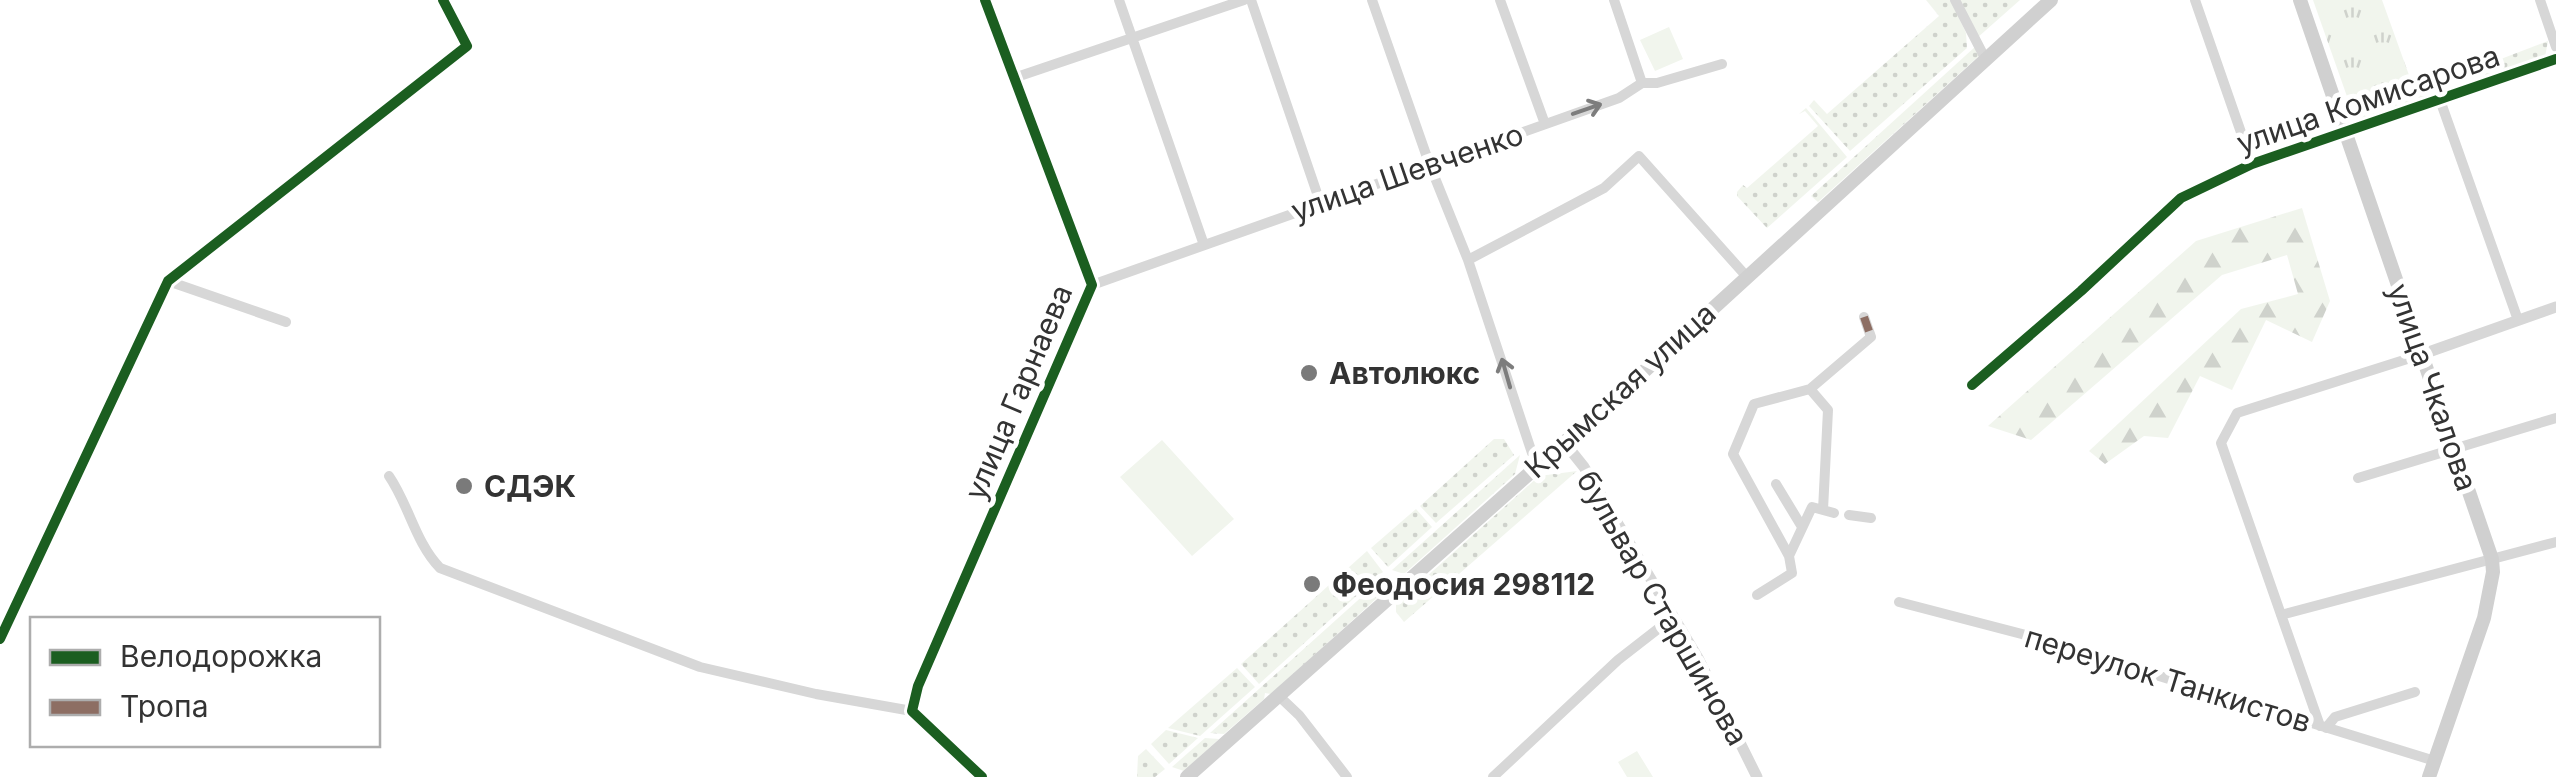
<svg xmlns="http://www.w3.org/2000/svg" width="2556" height="777" viewBox="0 0 2556 777" font-family="Inter,sans-serif">
<defs>
<pattern id="grass-dots" width="8" height="8" patternUnits="userSpaceOnUse" patternTransform="scale(2.5)"><rect width="8" height="8" fill="#f1f5ed"/><path d="M2 2h.1M6 6h.1" fill="none" stroke="#cfd2cc" stroke-width="1.8" stroke-linecap="round"/></pattern>
<pattern id="forest-firs" width="22" height="20" patternUnits="userSpaceOnUse" patternTransform="scale(2.5)"><rect width="22" height="20" fill="#f1f5ed"/><path d="M5 1l3.5 6h-7zM16 11l3.5 6h-7z" fill="#cfd2cc"/></pattern>
<pattern id="park-tufts" width="24" height="20" patternUnits="userSpaceOnUse" patternTransform="scale(2.5)"><rect width="24" height="20" fill="#f1f5ed"/><path d="M3 7l-1-3M5 7V3M7 7l1-3M15 17l-1-3M17 17v-4M19 17l1-3" fill="none" stroke="#cfd2cc"/></pattern>
</defs>
<rect width="100%" height="100%" fill="#fff"/>
<path fill="url(#grass-dots)" d="M1926,0H1951L1966,33L1967,48L1850,151L1809,106L1814,100L1827,114L1939,16Z
M1958,0H2020L1977,38Z
M2548,41L2545,57L2493,75L2485,76L2480,67Z
M1976,46L1981,54L1818,202L1811,196Z
M1806,108L1847,157L1767,228L1737,196V192L1743,185L1747,188L1818,126L1805,111L1799,114Z
M1494,439H1504L1514,455L1436,523L1420,506Z
M1520,455L1515,474L1404,574L1392,570Z
M1577,471L1404,622L1396,612V604L1539,476Z
M1416,509L1432,527L1388,567L1371,548Z
M1367,551L1383,572L1259,684L1241,664Z
M1386,575L1390,584L1387,589L1271,694L1265,693L1264,699L1224,734L1210,733Z
M1237,668L1255,687L1200,736L1168,728Z
M1166,730L1198,738L1169,764L1151,744Z
M1205,738L1219,739L1184,771L1172,767Z
M1146,749L1165,769L1155,777H1137L1138,756Z"/>
<path fill="url(#forest-firs)" d="M2302,208L2330,301L2312,342L2266,320L2232,390L2200,376L2168,438L2144,436L2105,464L2089,451L2241,309L2298,294L2287,255L2222,275L2031,440L1988,426L2196,241Z"/>
<path fill="url(#park-tufts)" d="M2313,0H2382L2414,89L2439,81L2443,91L2356,122Z"/>
<path fill="#f1f5ed" d="M1669,27L1683,59L1655,71L1640,40Z
M1162,440L1234,519L1192,556L1120,477Z
M1637,751L1653,777H1627L1618,762Z"/>
<g fill="none" stroke-linecap="round" stroke-linejoin="round">
<path stroke="#d7d7d7" stroke-width="10" d="M1119,0L1204,245
M1251,0L1320,202
M1372,0L1429,163L1468,260L1536,465
M1500,0L1545,124
M1614,0L1642,83
M1955,0L1986,60
M2195,0L2252,164
M2540,0L2556,47
M1014,78L1244,0
M2440,100L2518,320
M1468,260L1604,188L1639,156L1747,277
M168,281L286,322
M1092,285L1619,98L1642,83H1657L1722,64
M1972,385L2081,291L2181,198L2252,164L2556,59
M1810,389L1828,410L1823,510
M389,476C409,505 415,542 440,568L700,667L816,694L912,711
M2358,478L2556,418
M1776,484L1802,527
M1834,513L1812,507L1789,556L1733,454L1754,404L1810,389L1871,337L1864,317
M1849,515L1871,518
M1757,595L1792,573L1789,556
M1899,602L2033,637L2435,761
M2281,615L2556,542
M0,639L168,281L467,46L443,0
M1279,696L1299,715L1347,777
M2320,726L2221,443L2237,413L2423,354
M2326,728L2335,717L2415,692
M1493,777L1618,660L1672,618"/>
<path stroke="#d7d7d7" stroke-width="11" d="M2423,354L2556,307
M1564,442L1584,467L1698,658L1757,777
M982,777L912,711L918,686L1092,285L985,0"/>
<path stroke="#d0d0d0" stroke-width="14" d="M2300,0L2492,559L2493,572L2484,618L2429,777
M1187,777L1628,386L2051,0"/>
<path stroke="#8d6e63" stroke-width="8" stroke-dasharray="15 8" stroke-linecap="butt" d="M1864,317L1871,337"/>
<g stroke="#fff" stroke-width="16">
<path id="cycleway" d="M1972,385L2081,291L2181,198L2252,164L2556,59
M0,639L168,281L467,46L443,0
M982,777L912,711L918,686L1092,285L985,0"/>
</g>
<use href="#cycleway" stroke="#1b5e20" stroke-width="10"/>
</g>
<defs><path id="oneway-shaft" d="M-6 0H5M1.5-3L5.5 0L1.5 3" fill="none" stroke-width="1.6" stroke-linecap="round" stroke-linejoin="round" transform="scale(2.5)"/></defs>
<g stroke="#7d7d7d">
<use href="#oneway-shaft" transform="translate(1587 109) rotate(-19)"/>
<use href="#oneway-shaft" transform="translate(1506 373) rotate(-106)"/>
</g>
<g fill="#7a7a7a" stroke="#fff" stroke-width="4">
<circle cx="1309" cy="373" r="10"/>
<circle cx="464" cy="486" r="10"/>
<circle cx="1312" cy="584" r="10"/>
</g>
<g text-anchor="middle" dominant-baseline="central" stroke-width="10" stroke-linejoin="round" paint-order="stroke">
<g font-size="30" fill="#333" stroke="#fff">
<text transform="translate(2368 99) rotate(-19)">улица Комисарова</text>
<text transform="translate(1407 172) rotate(-19)">улица Шевченко</text>
<text transform="translate(2433 387) rotate(71)">улица Чкалова</text>
<text transform="translate(1620 390) rotate(-42)">Крымская улица</text>
<text transform="translate(1018 392) rotate(-67)">улица Гарнаева</text>
<text transform="translate(1663 608) rotate(60)">бульвар Старшинова</text>
<text transform="translate(2168 679) rotate(17)">переулок Танкистов</text>
</g>
<g font-size="30" font-weight="bold" fill="#333" stroke="#fff" text-anchor="start">
<text x="1329" y="373">Автолюкс</text>
<text x="484" y="486">СДЭК</text>
<text x="1332" y="584">Феодосия 298112</text>
</g>
</g>
<rect x="30" y="617" width="350" height="130" fill="#ffffff" stroke="#adadad" stroke-width="2.5"/>
<rect x="50" y="650" width="50" height="15" fill="#1b5e20" stroke="#adadad" stroke-width="2.5"/>
<text x="120" y="667" font-size="30" fill="#333333">Велодорожка</text>
<rect x="50" y="700" width="50" height="15" fill="#8d6e63" stroke="#adadad" stroke-width="2.5"/>
<text x="120" y="717" font-size="30" fill="#333333">Тропа</text>
</svg>
